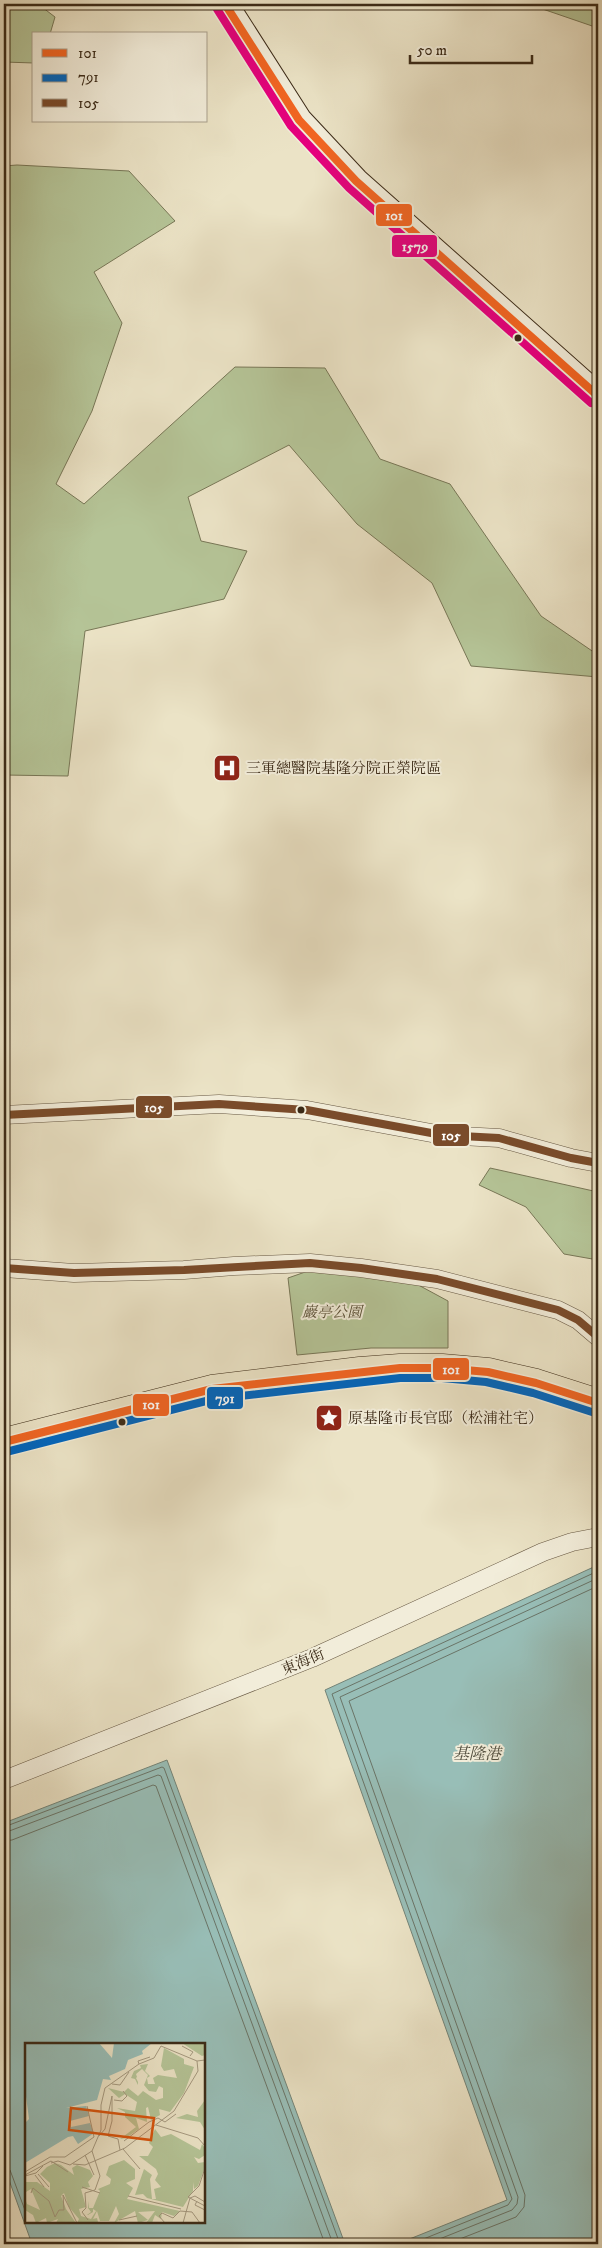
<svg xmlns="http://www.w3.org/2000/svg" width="602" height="2248" viewBox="0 0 602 2248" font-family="'IM FELL DW Pica','Noto Serif TC',serif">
<rect width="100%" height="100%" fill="#ebe3c6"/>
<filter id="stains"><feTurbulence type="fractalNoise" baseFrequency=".004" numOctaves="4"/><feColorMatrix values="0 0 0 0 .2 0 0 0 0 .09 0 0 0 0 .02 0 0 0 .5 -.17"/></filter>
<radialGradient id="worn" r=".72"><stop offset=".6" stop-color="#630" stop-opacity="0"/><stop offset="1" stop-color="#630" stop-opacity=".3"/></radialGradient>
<path fill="#b5c497" stroke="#787757" d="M4,4H38L55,17L50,34H34V63L4,62Z
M528,4H598V28Z
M17,165L129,171L175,221L94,272L122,323L92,411L56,484L84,504L235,367L325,368L380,459L450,484L541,616L598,655V677L471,666L432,583L357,524L289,445L188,497L201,541L247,551L224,599L85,631L68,776L4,775V166Z
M490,1168L598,1192V1260L564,1254L526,1207L479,1185Z
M311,1270L411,1281L448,1301V1348H371L297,1355L288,1278Z"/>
<path fill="#98beb7" stroke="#738377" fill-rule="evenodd" d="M598,1565V2244H397L507,2200L325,1690Z
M167,1760L345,2244H32L4,2166V1823ZM26,2044H204V2222H26Z"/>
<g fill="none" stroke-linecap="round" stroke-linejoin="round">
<path stroke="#6a7467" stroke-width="1" d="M4,1827L162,1767L164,1768L340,2244
M4,1833L158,1775L161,1776L333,2244
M4,1841L12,1840L153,1785L156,1786L325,2244
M4,2167L10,2170L26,2213
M411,2244L508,2205L512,2199L332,1694L598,1571
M427,2244L512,2210L517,2204L518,2197L340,1697L598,1578
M447,2244L516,2217L524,2207L525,2195L349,1701L598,1586"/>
<g stroke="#675843" stroke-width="19">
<path id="street" d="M4,1115L219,1104L307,1110L442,1135L499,1138L571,1158L598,1163
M4,1268L74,1273L184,1270L234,1266L310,1263L361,1268L437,1279L558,1310L578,1320L598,1337
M4,1780L312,1658L543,1552L572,1542L598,1537"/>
</g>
<g stroke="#3b2a17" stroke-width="27">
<path id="secondary" d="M225,4L299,120L356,181L598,396"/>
</g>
<g stroke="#3b2a17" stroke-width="29">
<path id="primary" d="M4,1442L212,1389L360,1371L400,1368H442L488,1372L536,1383L598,1403"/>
</g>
<use href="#street" stroke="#f2edda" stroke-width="18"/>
<use href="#secondary" stroke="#f2edda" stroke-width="25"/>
<use href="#primary" stroke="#ebe3c6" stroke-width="28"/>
<g stroke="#f2edda" stroke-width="11">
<path id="bus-1" d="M225,4L299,120L356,181L598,396
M4,1442L212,1389L400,1368H442L488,1372L536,1383L598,1403"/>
</g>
<g stroke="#f2edda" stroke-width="11">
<path id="bus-2" d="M6,1452L214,1399L400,1378H442L486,1382L533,1393L595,1413"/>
</g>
<g stroke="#f2edda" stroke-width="11">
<path id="bus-3" d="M4,1115L219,1104L307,1110L442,1135L499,1138L571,1158L598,1163
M4,1268L74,1273L184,1270L310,1263L361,1268L437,1279L558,1310L578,1320L598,1337"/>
</g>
<g stroke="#f2edda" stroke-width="11">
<path id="bus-4" d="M217,9L291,126L349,188L591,403"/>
</g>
<use href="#bus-1" stroke="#f26522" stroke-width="8"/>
<use href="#bus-2" stroke="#0065bd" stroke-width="8"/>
<use href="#bus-3" stroke="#7a4b2a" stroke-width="8"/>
<use href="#bus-4" stroke="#e5007d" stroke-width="8"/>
</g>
<defs>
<g id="hospital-square" transform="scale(1.4375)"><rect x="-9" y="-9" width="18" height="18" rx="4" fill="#8f2418" stroke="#f2edda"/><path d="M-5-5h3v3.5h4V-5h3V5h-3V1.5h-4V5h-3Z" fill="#fff"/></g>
<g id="sight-square" transform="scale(1.4375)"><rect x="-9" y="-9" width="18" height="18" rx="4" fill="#8f2418" stroke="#f2edda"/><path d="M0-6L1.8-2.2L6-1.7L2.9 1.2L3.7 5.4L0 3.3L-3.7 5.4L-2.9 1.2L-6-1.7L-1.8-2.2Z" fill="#fff"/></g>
</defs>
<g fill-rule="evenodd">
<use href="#hospital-square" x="227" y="768"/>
<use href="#sight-square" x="329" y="1418"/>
</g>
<g fill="#3b2a17" stroke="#f2edda" stroke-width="2">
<circle cx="518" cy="338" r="4.5"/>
<circle cx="301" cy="1110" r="4.5"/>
<circle cx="122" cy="1422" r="4.5"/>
</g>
<g text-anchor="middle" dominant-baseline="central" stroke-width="4" stroke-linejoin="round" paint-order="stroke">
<g font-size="15" fill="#3b2a17" stroke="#f2edda" text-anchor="start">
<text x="246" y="768">三軍總醫院基隆分院正榮院區</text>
<text x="348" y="1418">原基隆市長官邸（松浦社宅）</text>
</g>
<g font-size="15" font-style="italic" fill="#5a5037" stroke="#f2edda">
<text x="332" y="1312">巖亭公園</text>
</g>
<g font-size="15" fill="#3b2a17" stroke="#f2edda">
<text transform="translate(303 1662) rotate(-23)">東海街</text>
</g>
<g font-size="16" font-style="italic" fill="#524f3f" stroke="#f2edda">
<text x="477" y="1754">基隆港</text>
</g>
</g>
<g transform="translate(25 2043)">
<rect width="180" height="180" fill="#ebe3c6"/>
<path d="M157,0H180V12L177,13ZM139,5L159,16V21L169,24L159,50L145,69L134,66L135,72L126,77L123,64L121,65L122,79L111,75L114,86L101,95L95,96L111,84L100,74V69L92,65L110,68L112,59L100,51L94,55L83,45L99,49L103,45L113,53L118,48L131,57L138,55V45L134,43L131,49L124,48L119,42L123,32L117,26L111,31L112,34L111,35L113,39V42L110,36L106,35L109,28L116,25L115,22L123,21L120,28L125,33L122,35L123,41H130L128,35L133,32L152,35L149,26L139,28L136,23ZM180,57V87L175,79L151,75L162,71L173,74L172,68ZM130,86L136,94L146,91L175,107L177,101L179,104L180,112L174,116L169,114L173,120L180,119V124L173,143L169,146L168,139V148L158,164L122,155L118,151L110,152L119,126L127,132L125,136L127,156H131L129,146L136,144L130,137L133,131L131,126L114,113H123L128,104L124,100ZM99,117L110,126V136L101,140L108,145L102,156L155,168L149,173L137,169L136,176L130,172L127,180H121L130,168L113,169L123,177L113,180L110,168L89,180L94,171L91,163L84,178H75L72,168L68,176L72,175L73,179L52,180L54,176L44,164L39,150L36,153L41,166L51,180H31L33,176L22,180L21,175L11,180L8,172L0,167V155L2,161L15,167L6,146L1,149L0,139H12L25,148V140L15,131L22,124L30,120L36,122L49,132L47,125L52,122L65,127L68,133L63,139L65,144L56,146L61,164L54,166L56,173L66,176L71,168L68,166V169L63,172H62L66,169L63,165V158L64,165H68L75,148L73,146L85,141L86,136L81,132L84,123Z" fill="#b5c497"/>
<path d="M0,0H74L87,15L89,0H127L117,8L118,11L103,17L100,26L84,33L86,37L78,36L72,57L41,65L61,63L64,73L45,78L46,84L65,80L69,90L53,101L48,93L43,94L0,120V80L4,76L0,46Z" fill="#98beb7"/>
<path fill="none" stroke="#98beb7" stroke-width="2.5" d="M0,104L13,91L21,71L23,0M0,105L15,93L22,76L25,0M0,109L15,98L25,81L29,0"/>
<path fill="none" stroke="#a59980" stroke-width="1" d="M157,3L168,9L165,13M114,21L113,18L125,14M87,41L95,42L104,29M89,57L97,58L102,53L98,48M131,82L173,95L180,103V110M74,93L80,86L87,53V78L83,93L93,96L95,107M99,98L124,79L133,75L140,79L151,71M98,106L115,126M60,112L69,132M26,120L33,118L45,122L67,108L76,87V62L80,45L114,21L129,15L136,3L172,18L180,17M48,121L60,122L100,105L149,68L173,28L172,18M180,125L174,143L163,154L180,163M0,129L25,114H40L69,94L62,63M13,131L24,144M0,132L26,118L43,129M10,132L19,144M0,133L11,130L18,123M57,144L75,150M6,150L8,145L24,158L30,174L34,167H39L38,152L52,180M103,153L156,166M172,158L170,162L180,167M63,177L57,169L61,165L60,150L70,147L75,133L67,108M94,177L112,173M140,180L134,173L137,170L148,175L155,168L167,169L175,180M158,180L165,155L170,153L180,159"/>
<path fill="#d7540d" fill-opacity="0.15" stroke="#d7540d" stroke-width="2.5" d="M46,65L129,75L126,97L44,87Z"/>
<rect width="180" height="180" fill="none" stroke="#3b2a17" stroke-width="2.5"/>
</g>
<g stroke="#f2edda" stroke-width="2">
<rect x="375" y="203" width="38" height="24" rx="5" fill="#f26522"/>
<rect x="391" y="234" width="47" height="24" rx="5" fill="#e5007d"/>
<rect x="135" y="1095" width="38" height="24" rx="5" fill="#7a4b2a"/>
<rect x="432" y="1123" width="38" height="24" rx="5" fill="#7a4b2a"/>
<rect x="432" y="1357" width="38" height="24" rx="5" fill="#f26522"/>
<rect x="206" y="1386" width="38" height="24" rx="5" fill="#0065bd"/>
<rect x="132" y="1393" width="38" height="24" rx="5" fill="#f26522"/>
</g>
<g font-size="14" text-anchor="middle" font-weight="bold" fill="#fff">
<text x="394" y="220">101</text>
<text x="415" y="251">1579</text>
<text x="154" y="1112">105</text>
<text x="451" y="1140">105</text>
<text x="451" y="1374">101</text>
<text x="225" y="1403">791</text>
<text x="151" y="1409">101</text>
</g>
<rect width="602" height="2248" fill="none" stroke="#ebe3c6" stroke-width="20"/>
<rect x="5" y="5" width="592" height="2238" fill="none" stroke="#3b2a17" stroke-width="2.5"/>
<rect x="10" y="10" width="582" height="2228" fill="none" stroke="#3b2a17"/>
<rect x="32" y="32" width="175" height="90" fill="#f2edda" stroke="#a99f8c"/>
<rect x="42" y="49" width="25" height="8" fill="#f26522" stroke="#a99f8c"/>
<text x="78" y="58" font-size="15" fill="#3b2a17">101</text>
<rect x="42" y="74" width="25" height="8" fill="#0065bd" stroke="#a99f8c"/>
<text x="78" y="82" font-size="15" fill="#3b2a17">791</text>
<rect x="42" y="99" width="25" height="8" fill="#7a4b2a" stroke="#a99f8c"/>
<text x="78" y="108" font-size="15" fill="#3b2a17">105</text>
<path d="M410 55v8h122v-8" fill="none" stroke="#3b2a17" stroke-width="2.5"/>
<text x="417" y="55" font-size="15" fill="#3b2a17" stroke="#f2edda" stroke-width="4" paint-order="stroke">50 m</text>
<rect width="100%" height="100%" filter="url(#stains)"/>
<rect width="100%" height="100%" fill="url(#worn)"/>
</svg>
